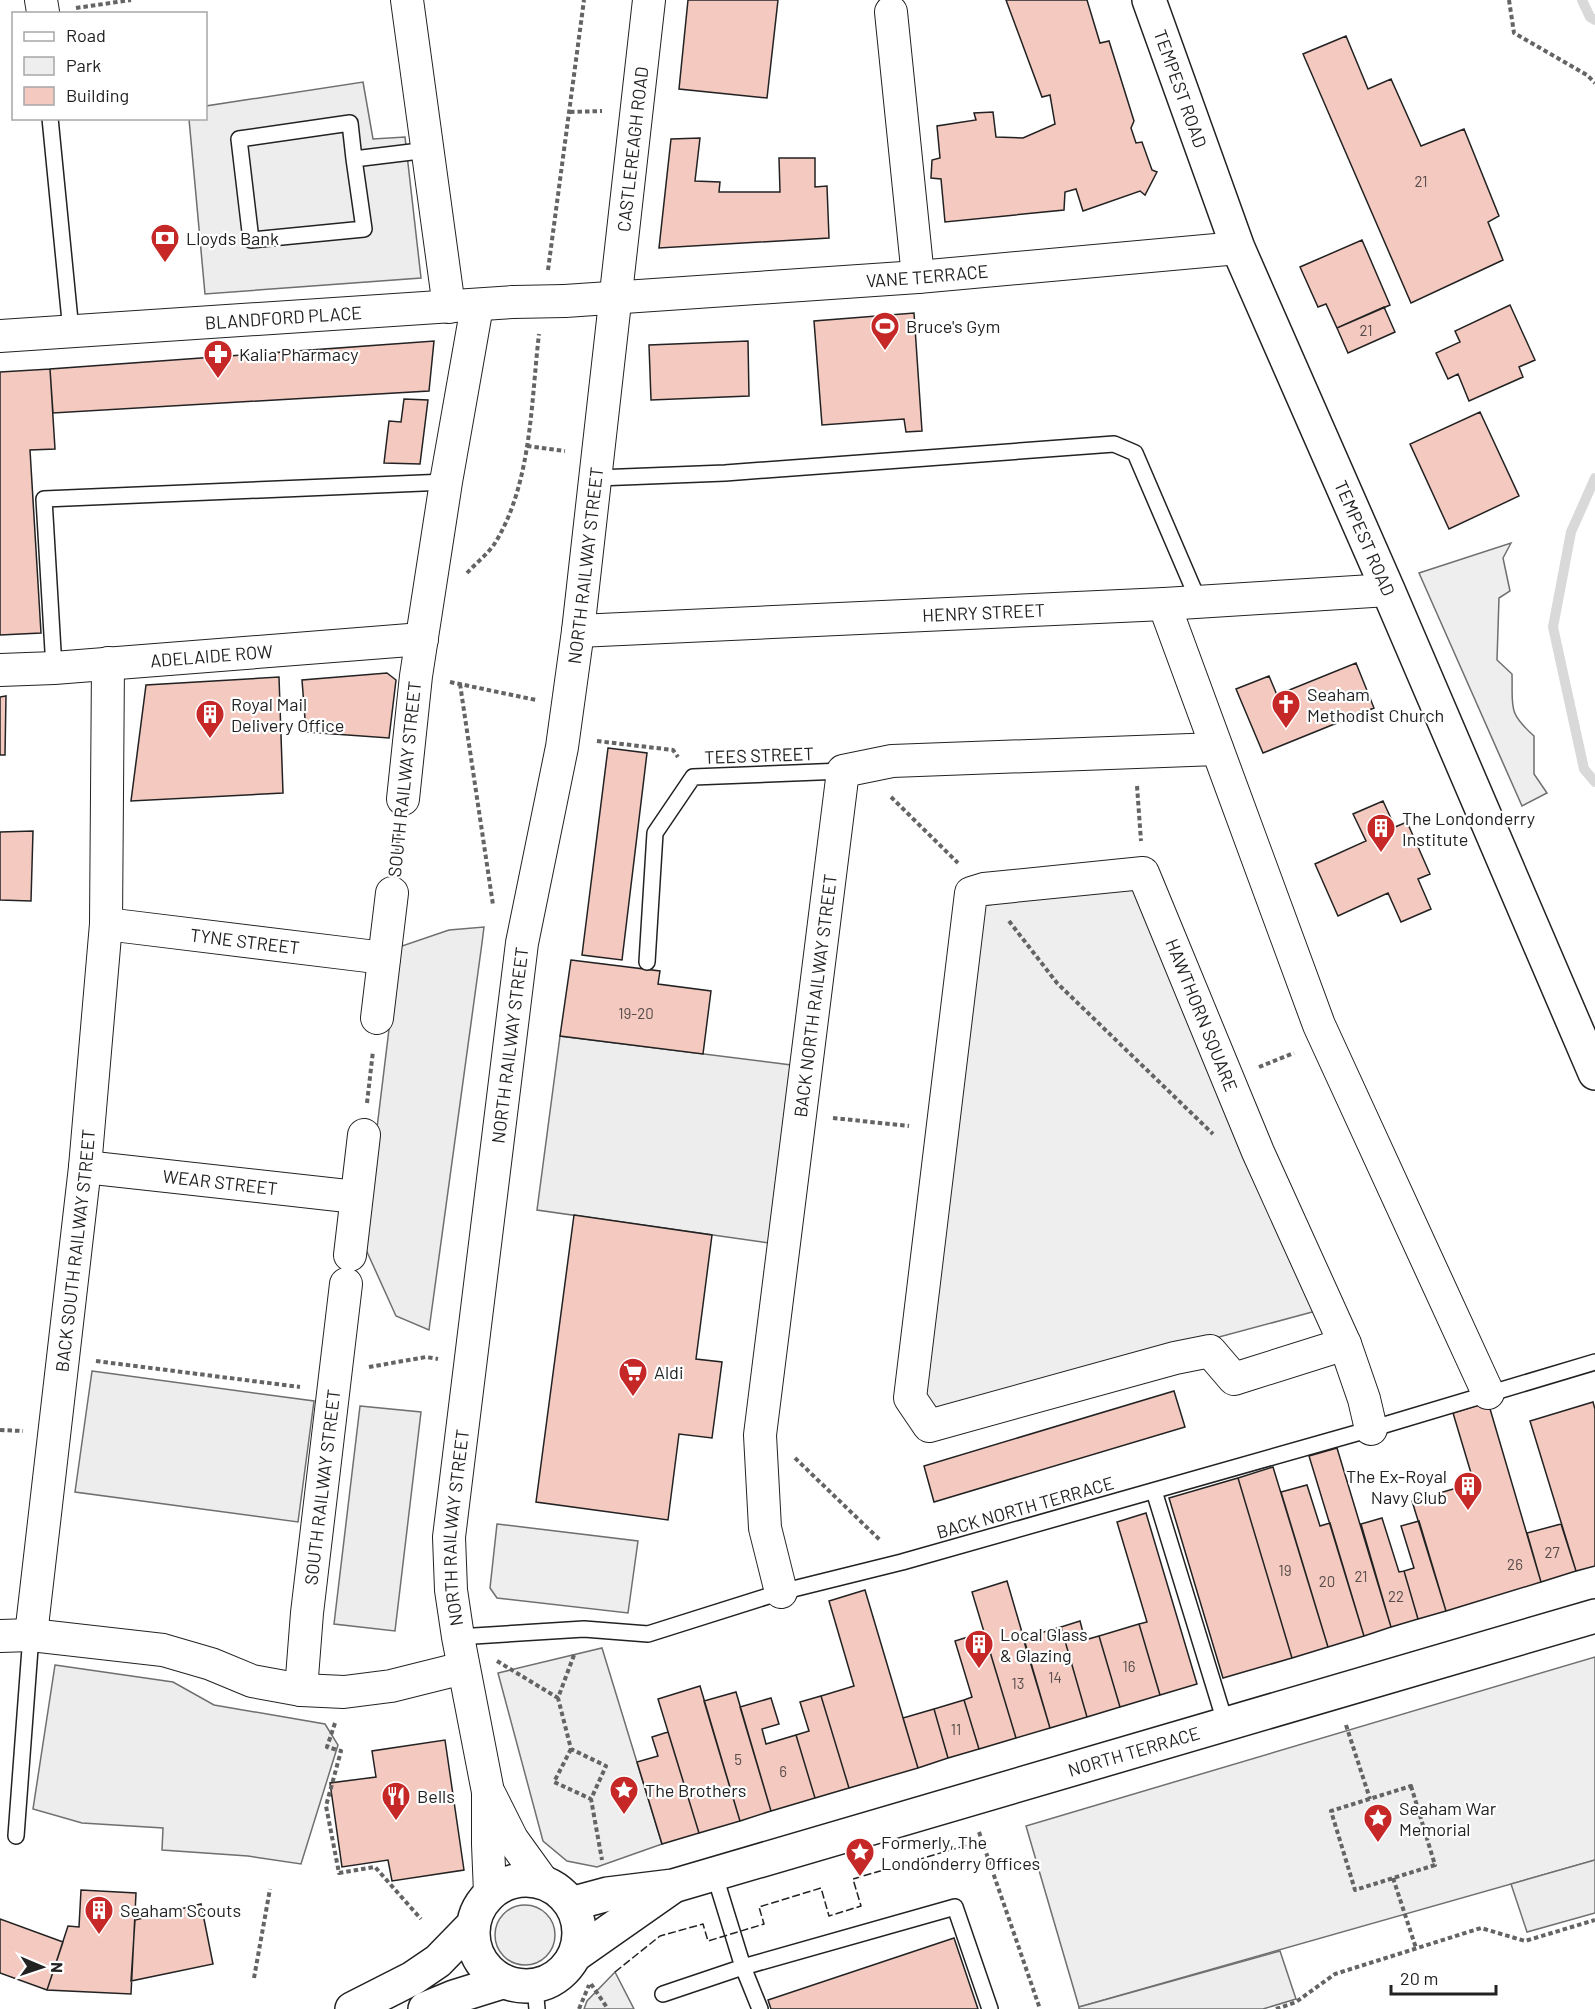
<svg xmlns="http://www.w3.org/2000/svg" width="1595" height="2009" viewBox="0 0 1595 2009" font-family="Barlow,sans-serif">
<rect width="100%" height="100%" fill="#fff"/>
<path fill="#eee" stroke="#6f6f6f" stroke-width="1.5" d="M1511,543L1503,558L1510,591L1499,598L1497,660L1512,674C1513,707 1507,712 1534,736V774L1547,793L1522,806L1419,573Z
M1134,881L1316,1311L929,1415L915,1399L982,906Z
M497,1524L638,1541L628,1613L497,1598L490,1588Z
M602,1648L662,1844L597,1867L567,1861L543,1841L498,1673Z
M1595,1657V1860L1079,2007L1026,1826Z
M495 1935a30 30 0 1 1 60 0a30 30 0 1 1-60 0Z
M615,1972L634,2009H584L587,2001Z"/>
<path fill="#ededed" stroke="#6f6f6f" stroke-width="1.5" d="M363,82L373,139L405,137L421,278L205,294L189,119L206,118V106Z
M484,927L482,943L429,1330L396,1316L363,1243L399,947L449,930Z
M560,1036L799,1066L776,1244L537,1210Z
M92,1371L314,1401L298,1522L75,1492Z
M360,1406L421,1412L395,1631L334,1624Z
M55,1665L173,1682L214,1705L325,1724L338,1745L301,1864L248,1856L162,1850L163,1828L82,1823L33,1809Z
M1595,1860V1913L1527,1932L1511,1884Z
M1280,1951L1296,1999L1263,2009H1079V2007Z"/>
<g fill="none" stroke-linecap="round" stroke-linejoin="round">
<path stroke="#d9d9d9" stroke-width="10" d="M1582,0L1590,17L1595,20
M1595,478L1571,532L1553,627L1584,769L1595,782"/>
</g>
<path fill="#f3c9c0" stroke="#222" stroke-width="1.5" d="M688,0H778L767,98L679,89Z
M1006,0H1087L1100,43L1109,41L1134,121L1131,128L1136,143L1142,142L1152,170L1157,172L1145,195L1140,191L1083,211L1076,189L1065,192L1064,210L945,222L941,179L931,178L932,160L940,158L937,126L976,120L974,113L993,112L996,137L1023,138L1055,124L1050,95L1042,97Z
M1346,36L1368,89L1391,79L1421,146L1464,129L1499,216L1488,222L1503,260L1411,303L1303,54Z
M700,138L695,181L720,182L719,192H780L779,158H815V187L827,186L829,238L659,248L671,139Z
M1362,240L1390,305L1337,328L1326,304L1318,307L1300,267Z
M1510,305L1535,360L1519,367L1523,377L1469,401L1458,374L1448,379L1436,353L1460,342L1455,331Z
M1384,307L1395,332L1348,353L1337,328Z
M914,313L922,431L906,432L904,419L822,425L814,321Z
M434,341L429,391L53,413L50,369Z
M748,341L749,396L651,400L649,345Z
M50,369L55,449L30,450L41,633L0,635V372Z
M404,399L428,400L420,464L384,463L389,421L401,422Z
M1480,412L1519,496L1449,529L1410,444Z
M1356,663L1374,708L1263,753L1236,689L1269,676L1277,695Z
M387,673L396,680L389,738L306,732L302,680Z
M279,677L283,793L131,801L146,685Z
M6,696L5,755H0V697Z
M608,748L647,753L622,960L582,955Z
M1383,801L1395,827L1407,822L1430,874L1418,879L1431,909L1401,922L1388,893L1338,916L1315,864L1366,841L1353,814Z
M33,831L31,901L0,900V832Z
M571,960L660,971L658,984L711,991L703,1054L560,1036Z
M574,1215L712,1235L696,1359L722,1362L712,1438L679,1434L668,1520L536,1502Z
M1174,1391L1185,1427L934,1502L924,1466Z
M1488,1402L1541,1582L1446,1611L1412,1501L1474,1483L1453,1413Z
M1593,1402L1595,1409V1566L1576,1571L1530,1421Z
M1337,1448L1391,1627L1364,1636L1309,1456Z
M1273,1467L1328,1647L1292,1658L1238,1478Z
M1238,1478L1292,1658L1223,1678L1169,1498Z
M1307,1485L1320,1526L1330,1523L1364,1636L1328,1647L1281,1492Z
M1146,1513L1197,1684L1160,1695L1139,1624L1147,1622L1117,1522Z
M1382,1518L1399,1572L1404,1571L1418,1619L1391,1627L1361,1524Z
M1419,1521L1446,1611L1418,1619L1404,1571L1414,1568L1401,1526Z
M1561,1524L1576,1571L1541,1582L1527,1533Z
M1007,1581L1050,1728L1016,1738L972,1592Z
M865,1590L918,1768L849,1788L821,1696L854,1686L829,1601Z
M1080,1621L1085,1640L1099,1636L1120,1707L1087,1717L1061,1627Z
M1139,1624L1160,1695L1120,1707L1099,1636Z
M1061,1627L1087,1717L1050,1728L1023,1638Z
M984,1632L1016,1738L979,1749L964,1700L972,1697L955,1641Z
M700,1686L740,1821L699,1833L658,1699Z
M736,1692L771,1811L740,1821L704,1701Z
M821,1696L849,1788L815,1798L796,1735L809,1731L800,1702Z
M771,1698L779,1724L762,1729L766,1744L796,1735L815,1798L771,1811L740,1707Z
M964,1700L979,1749L948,1758L934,1709Z
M934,1709L948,1758L918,1768L903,1718Z
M668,1732L699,1833L662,1844L637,1762L658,1756L652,1737Z
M445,1740L464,1870L392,1881L388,1860L342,1867L330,1783L376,1777L372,1751Z
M81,1890L136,1893L131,1994L47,1990L68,1926L79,1927Z
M201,1904L213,1964L131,1981L135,1920Z
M0,1919L63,1942L47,1990L0,1973Z
M954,1938L978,2009H771L768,2000Z"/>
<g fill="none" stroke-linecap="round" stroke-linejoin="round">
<g stroke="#222" stroke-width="18">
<path id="lane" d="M50,118L71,331
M354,159L350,123L239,139L251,240L364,229L354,159L428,150
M597,478L725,473L1114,444L1135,453L1199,602
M54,668L44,499L446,482
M647,962L655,833L693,777L843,771
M1154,1491L1226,1725
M458,1637L584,1629L648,1634L781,1592L902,1562L1371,1429L1595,1362
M16,1836L31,1635
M714,1873L743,1967L760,2009
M535,1987L537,2009
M663,1994L743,1967L955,1907L990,2009"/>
</g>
<g stroke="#222" stroke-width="34">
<g id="street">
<path d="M41,0L43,12"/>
<path d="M407,0L449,307"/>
<path d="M891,12L918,277"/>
<path id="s1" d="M565,301L918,277L1238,248"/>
<path id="s2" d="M0,336L513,302"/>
<path d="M1164,604L1319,1025L1488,1393"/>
<path id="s3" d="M578,631L1164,604L1388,590"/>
<path id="s4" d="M0,670L54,668L422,639"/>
<path d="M403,799L416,676L446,482L477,306"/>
<path d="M1143,873L1258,1152L1345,1344L1234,1379L1210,1351L1175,1358L929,1426L910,1398L971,893L984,889Z"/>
<path id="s5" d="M106,924L384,958"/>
<path d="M377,1018L392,893"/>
<path id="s6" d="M85,1167L356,1197"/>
<path d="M350,1255L364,1135"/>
<path d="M1345,1344L1364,1399L1371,1429"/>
<path id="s7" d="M781,1592L765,1528L760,1435L843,771L892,761L1217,749"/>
<path id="s8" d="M31,1635L85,1167L106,924L108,663"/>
<path d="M0,1636L31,1635L163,1650L211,1664L252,1681L301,1690L344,1692L391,1686L463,1668"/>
<path id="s9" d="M301,1690L307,1613L346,1284"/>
<path d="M490,1795L512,1839L543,1882"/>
<path id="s10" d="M490,1893L488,1844V1792L458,1637L451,1590L449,1537L522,943L562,747L578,631L649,0"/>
</g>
</g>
<g stroke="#222" stroke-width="36">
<g id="secondary">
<path id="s11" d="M1149,0L1238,248L1388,590L1595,1073"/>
<path id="s12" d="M571,1904L608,1894L673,1886L1595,1616"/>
<path d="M575,1955L672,1887"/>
</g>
</g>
<g stroke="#222" stroke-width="36">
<path id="primary" d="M473 1933a53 53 0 1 1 106 0a53 53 0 1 1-106 0Z
M352,2009L413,1978L438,1961L473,1925
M425,2009L454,1997L502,1982"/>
</g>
<path stroke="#646464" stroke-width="4" stroke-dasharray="4.5 3" stroke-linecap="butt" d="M1509,0L1514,33L1587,75L1595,83
M76,8L131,0
M570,112L602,111
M548,270L584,0
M527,446L565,451
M467,573C476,563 488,554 495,543C532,483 531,401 539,334
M450,682L536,700
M460,684L493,905
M597,741L673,750L678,757
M1137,786L1141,841
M891,797L958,863
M396,860L399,831
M1009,921L1057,983L1213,1134
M1259,1067L1294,1053
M367,1103L373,1051
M833,1118L909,1126
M96,1361L300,1387
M369,1367L426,1357L438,1359
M0,1430L23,1431
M795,1458L880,1540
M574,1655L558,1698L571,1749L606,1766L591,1799L602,1860
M497,1661L558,1698
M335,1723L327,1747L341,1751L326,1806L339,1873L375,1867L421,1919
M1346,1725L1370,1799
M571,1749L554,1782L591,1799
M1411,1786L1435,1865L1355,1890L1331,1811Z
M979,1832L1040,2009
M1393,1878L1416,1948
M254,1978L270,1889
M591,1984L608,2009
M579,2009L589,1985
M1276,2009L1296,2002L1335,1974L1481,1928L1525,1941L1595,1920"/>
<use href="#lane" stroke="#fff" stroke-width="15"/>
<use href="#street" stroke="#fff" stroke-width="32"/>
<use href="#secondary" stroke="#fff" stroke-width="33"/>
<use href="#primary" stroke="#fff" stroke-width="33"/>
<g stroke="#222" stroke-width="34" stroke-linecap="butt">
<path id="street-bridge" d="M513,302L565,301"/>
</g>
<use href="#street-bridge" stroke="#fff" stroke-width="32"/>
<path stroke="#222" stroke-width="1.5" stroke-dasharray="8 3" stroke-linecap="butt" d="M615,1972L660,1936L703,1924L708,1941L764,1924L759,1907L821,1888L829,1916L861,1906L853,1879L974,1843"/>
</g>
<defs>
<g id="bank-pin" transform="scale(1.5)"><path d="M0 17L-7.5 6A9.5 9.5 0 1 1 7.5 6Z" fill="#c62828" stroke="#fff"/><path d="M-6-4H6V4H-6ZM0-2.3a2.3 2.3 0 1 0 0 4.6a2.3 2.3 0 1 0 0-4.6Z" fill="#fff"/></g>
<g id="stadium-pin" transform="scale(1.5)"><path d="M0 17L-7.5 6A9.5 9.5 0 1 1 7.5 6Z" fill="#c62828" stroke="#fff"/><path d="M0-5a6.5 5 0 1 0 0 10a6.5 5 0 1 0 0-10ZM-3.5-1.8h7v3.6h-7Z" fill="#fff"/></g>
<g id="pharmacy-pin" transform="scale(1.5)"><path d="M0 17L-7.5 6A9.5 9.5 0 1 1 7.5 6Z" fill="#c62828" stroke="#fff"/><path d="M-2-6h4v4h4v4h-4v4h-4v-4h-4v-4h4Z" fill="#fff"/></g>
<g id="church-pin" transform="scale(1.5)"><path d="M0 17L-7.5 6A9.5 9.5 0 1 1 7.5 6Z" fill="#c62828" stroke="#fff"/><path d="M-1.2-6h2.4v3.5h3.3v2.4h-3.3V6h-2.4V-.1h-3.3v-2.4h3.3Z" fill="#fff"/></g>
<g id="building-pin" transform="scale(1.5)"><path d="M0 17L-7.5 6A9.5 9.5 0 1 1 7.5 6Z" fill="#c62828" stroke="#fff"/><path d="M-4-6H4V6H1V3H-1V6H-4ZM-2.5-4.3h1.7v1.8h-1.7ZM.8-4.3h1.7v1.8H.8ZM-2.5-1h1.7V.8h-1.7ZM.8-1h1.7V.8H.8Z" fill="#fff"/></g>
<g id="supermarket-pin" transform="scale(1.5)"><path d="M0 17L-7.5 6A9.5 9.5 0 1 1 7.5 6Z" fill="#c62828" stroke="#fff"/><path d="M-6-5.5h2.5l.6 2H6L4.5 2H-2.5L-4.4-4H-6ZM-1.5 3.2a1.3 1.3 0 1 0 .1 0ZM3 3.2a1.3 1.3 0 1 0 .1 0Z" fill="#fff"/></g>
<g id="sight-pin" transform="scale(1.5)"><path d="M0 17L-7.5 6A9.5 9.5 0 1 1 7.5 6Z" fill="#c62828" stroke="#fff"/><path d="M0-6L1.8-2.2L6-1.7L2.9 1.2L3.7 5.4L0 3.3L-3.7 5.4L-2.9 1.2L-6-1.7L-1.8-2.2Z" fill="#fff"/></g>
<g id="restaurant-pin" transform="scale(1.5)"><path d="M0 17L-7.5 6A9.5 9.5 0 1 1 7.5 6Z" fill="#c62828" stroke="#fff"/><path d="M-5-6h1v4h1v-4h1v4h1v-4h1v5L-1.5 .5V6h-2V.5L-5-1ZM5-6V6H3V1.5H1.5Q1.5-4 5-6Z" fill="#fff"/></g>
</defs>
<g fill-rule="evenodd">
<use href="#bank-pin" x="165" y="238"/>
<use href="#stadium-pin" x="885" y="326"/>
<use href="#pharmacy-pin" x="218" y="354"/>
<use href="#church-pin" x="1286" y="704"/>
<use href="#building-pin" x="210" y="714"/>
<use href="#building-pin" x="1381" y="828"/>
<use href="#supermarket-pin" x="633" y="1372"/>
<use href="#building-pin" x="1468" y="1486"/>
<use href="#building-pin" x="979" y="1644"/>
<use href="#sight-pin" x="624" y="1790"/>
<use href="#restaurant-pin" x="396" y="1796"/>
<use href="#sight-pin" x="1378" y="1818"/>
<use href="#sight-pin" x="860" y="1852"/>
<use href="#building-pin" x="99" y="1910"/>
</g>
<g text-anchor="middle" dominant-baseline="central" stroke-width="4.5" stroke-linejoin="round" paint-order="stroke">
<g font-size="15" fill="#564c4a">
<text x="1421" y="181">21</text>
<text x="1366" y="330">21</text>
<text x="636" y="1013">19-20</text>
<text x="1552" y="1552">27</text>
<text x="1515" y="1564">26</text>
<text x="1285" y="1570">19</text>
<text x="1361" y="1576">21</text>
<text x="1327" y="1581">20</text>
<text x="1396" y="1596">22</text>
<text x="1129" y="1666">16</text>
<text x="1055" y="1677">14</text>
<text x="1018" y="1683">13</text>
<text x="956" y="1729">11</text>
<text x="738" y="1759">5</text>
<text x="783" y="1771">6</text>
</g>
<g font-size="18" fill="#222" stroke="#fff">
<text stroke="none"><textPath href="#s11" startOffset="94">TEMPEST ROAD</textPath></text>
<text stroke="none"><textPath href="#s10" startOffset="1760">CASTLEREAGH ROAD</textPath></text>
<text stroke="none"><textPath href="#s1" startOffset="363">VANE TERRACE</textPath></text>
<text stroke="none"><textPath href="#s2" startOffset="284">BLANDFORD PLACE</textPath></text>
<text stroke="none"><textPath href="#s11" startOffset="580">TEMPEST ROAD</textPath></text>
<text stroke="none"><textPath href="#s10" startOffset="1341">NORTH RAILWAY STREET</textPath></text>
<text stroke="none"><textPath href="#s3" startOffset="406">HENRY STREET</textPath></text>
<text stroke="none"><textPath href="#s4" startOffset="212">ADELAIDE ROW</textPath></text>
<text transform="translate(759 755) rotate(-2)">TEES STREET</text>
<text transform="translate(404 779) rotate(-84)">SOUTH RAILWAY STREET</text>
<text stroke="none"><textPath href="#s5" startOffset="140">TYNE STREET</textPath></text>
<text stroke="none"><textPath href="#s7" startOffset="602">BACK NORTH RAILWAY STREET</textPath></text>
<text transform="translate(1202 1015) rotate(68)">HAWTHORN SQUARE</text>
<text stroke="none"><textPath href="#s10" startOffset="855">NORTH RAILWAY STREET</textPath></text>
<text stroke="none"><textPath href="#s6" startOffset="136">WEAR STREET</textPath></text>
<text stroke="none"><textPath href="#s8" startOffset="387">BACK SOUTH RAILWAY STREET</textPath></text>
<text stroke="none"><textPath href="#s9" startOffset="204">SOUTH RAILWAY STREET</textPath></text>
<text transform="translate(1025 1507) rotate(-16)">BACK NORTH TERRACE</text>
<text stroke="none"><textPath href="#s10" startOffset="369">NORTH RAILWAY STREET</textPath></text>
<text stroke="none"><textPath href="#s12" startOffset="584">NORTH TERRACE</textPath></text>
</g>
<g font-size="18" fill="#222" stroke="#fff" text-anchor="start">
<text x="186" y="238">Lloyds Bank</text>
<text x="906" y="326">Bruce's Gym</text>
<text x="239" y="354">Kalia Pharmacy</text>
<text x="1307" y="694">Seaham<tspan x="1307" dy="21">Methodist Church</tspan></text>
<text x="231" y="704">Royal Mail<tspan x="231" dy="21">Delivery Office</tspan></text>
<text x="1402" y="818">The Londonderry<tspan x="1402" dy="21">Institute</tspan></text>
<text x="654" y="1372">Aldi</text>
<text x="1447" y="1476" text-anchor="end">The Ex-Royal<tspan x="1447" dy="21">Navy Club</tspan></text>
<text x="1000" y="1634">Local Glass<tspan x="1000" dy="21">&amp; Glazing</tspan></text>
<text x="645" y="1790">The Brothers</text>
<text x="417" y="1796">Bells</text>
<text x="1399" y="1808">Seaham War<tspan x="1399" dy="21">Memorial</tspan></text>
<text x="881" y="1842">Formerly, The<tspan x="881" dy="21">Londonderry Offices</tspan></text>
<text x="120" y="1910">Seaham Scouts</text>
</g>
</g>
<rect x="12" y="12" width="195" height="108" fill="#ffffff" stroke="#a7a7a7" stroke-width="1.5"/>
<rect x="24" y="32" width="30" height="9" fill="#ffffff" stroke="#a7a7a7" stroke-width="1.5"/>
<text x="66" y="42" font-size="18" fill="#222222">Road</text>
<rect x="24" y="57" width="30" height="18" fill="#eeeeee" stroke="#a7a7a7" stroke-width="1.5"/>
<text x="66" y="72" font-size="18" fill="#222222">Park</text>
<rect x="24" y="87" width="30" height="18" fill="#f3c9c0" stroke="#a7a7a7" stroke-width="1.5"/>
<text x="66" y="102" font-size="18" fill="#222222">Building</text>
<g transform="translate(42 1967) rotate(92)" stroke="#ffffff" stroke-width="4.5" paint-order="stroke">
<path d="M0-4.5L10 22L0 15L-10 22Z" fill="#222222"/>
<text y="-9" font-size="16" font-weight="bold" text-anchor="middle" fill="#222222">N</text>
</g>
<path d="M1391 1985v9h105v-9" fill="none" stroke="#222222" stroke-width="3"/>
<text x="1400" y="1985" font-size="18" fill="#222222" stroke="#ffffff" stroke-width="4.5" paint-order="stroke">20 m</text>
</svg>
